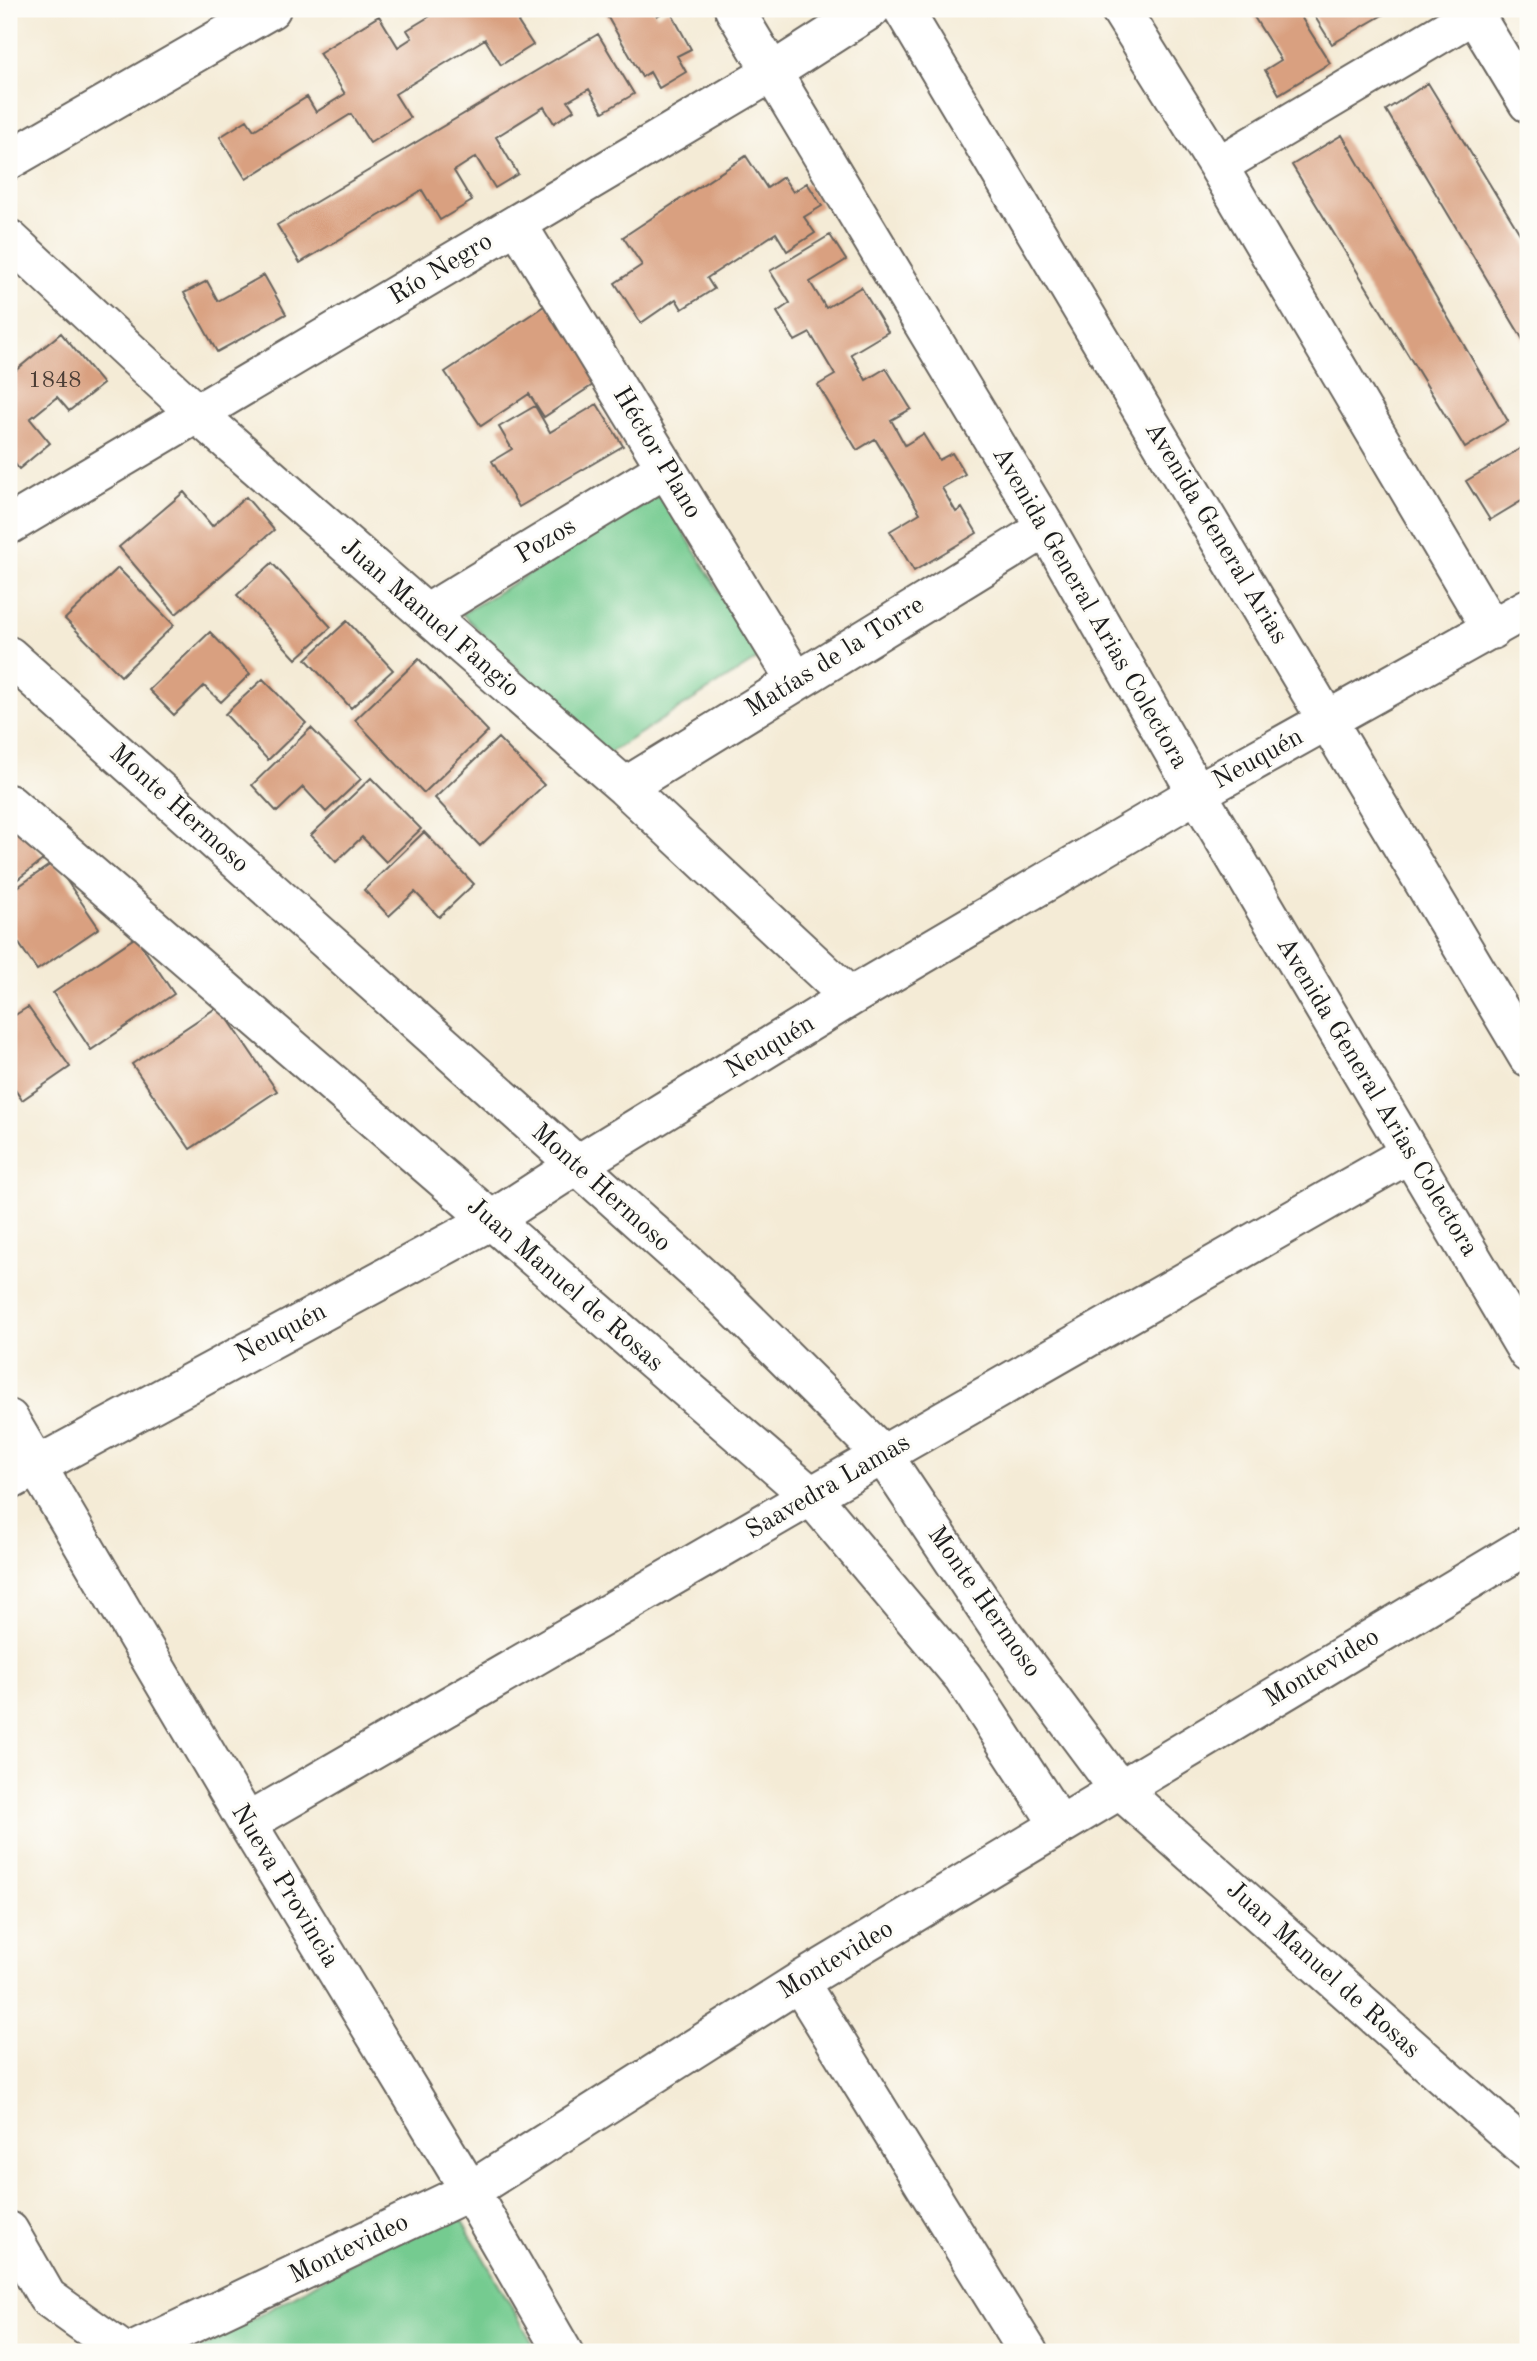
<svg xmlns="http://www.w3.org/2000/svg" width="1537" height="2361" viewBox="0 0 1537 2361" font-family="'Old Standard TT',serif">
<rect width="100%" height="100%" fill="#fdfcf7"/>
<filter id="ink" filterUnits="userSpaceOnUse"><feTurbulence type="fractalNoise" baseFrequency=".0143" numOctaves="2"/><feDisplacementMap in="SourceGraphic" scale="14" xChannelSelector="R" yChannelSelector="G"/><feConvolveMatrix kernelMatrix="1 2 1 2 8 2 1 2 1" color-interpolation-filters="sRGB"/></filter>
<filter id="wash" filterUnits="userSpaceOnUse"><feTurbulence type="fractalNoise" baseFrequency=".00686" numOctaves="4" result="noise"/><feDisplacementMap in="SourceGraphic" scale="28" xChannelSelector="R" yChannelSelector="G"/><feGaussianBlur stdDeviation="1.57" result="paint"/><feColorMatrix in="noise" values="0 0 0 0 0 0 0 0 0 0 0 0 0 0 0 0 0 1.4 0 .05"/><feComposite in="paint" operator="in"/></filter>
<g filter="url(#wash)">
<rect width="100%" height="100%" fill="#f4ebd6"/>
<path fill="#75cb90" stroke="#487456" stroke-width="2" d="M661,494L759,658L606,755L462,614Z
M453,2205L538,2352H195Z"/>
<g id="blocks">
<path fill="#d9a080" d="M442,9H539L518,22L533,45L501,65L485,39L395,94L410,118L370,143L351,114L246,179L220,137L247,120L254,130L307,97L316,112L345,94L319,53L379,16L398,47L412,38L407,30Z
M603,9H653L657,16L669,9L691,49L677,56L686,72L659,88L650,72L642,77Z
M1249,9H1296L1330,63L1279,94L1265,70L1281,60Z
M1310,9H1393L1332,44Z
M598,34L634,94L603,112L589,89L568,101L574,110L554,123L544,107L496,137L518,174L495,188L476,157L454,171L472,201L440,220L422,190L300,263L277,225Z
M1428,83L1528,247V348L1386,110Z
M1342,135L1508,421L1465,448L1292,165Z
M746,156L767,188L783,177L793,192L807,183L822,206L804,217L815,233L787,251L776,233L707,278L714,289L682,309L676,299L641,323L615,283L642,265L623,237Z
M830,235L846,260L810,282L826,308L861,287L888,332L851,354L866,380L886,368L911,409L891,420L905,445L923,434L939,460L952,453L965,474L942,488L956,512L962,508L977,533L914,571L890,531L920,513L875,439L857,450L818,385L835,375L810,333L795,341L777,312L790,303L770,271Z
M264,275L286,314L217,352L184,293L207,281L218,301Z
M550,302L602,379L544,417L529,394L481,426L445,372Z
M61,333L103,384L69,411L57,397L30,419L50,443L19,469L9,456V376Z
M597,404L623,446L519,507L492,461L512,449L499,427L535,406L550,432Z
M1528,444V497L1490,520L1466,481Z
M184,492L212,526L246,497L274,530L176,614L119,547Z
M272,563L331,627L296,659L237,595Z
M118,568L174,625L121,676L65,619Z
M347,621L393,670L351,708L306,659Z
M210,632L250,674L221,702L204,686L174,715L149,690Z
M419,659L488,731L424,793L355,720Z
M263,679L306,723L268,760L225,714Z
M311,728L361,779L326,812L303,787L277,812L252,785Z
M498,738L544,785L480,846L435,798Z
M371,778L421,829L386,862L362,837L336,862L311,835Z
M9,813L44,859L9,886Z
M424,832L474,884L439,917L415,892L389,916L364,890Z
M54,862L99,928L37,970L9,929V893Z
M136,937L174,994L91,1050L53,993Z
M219,1006L277,1091L190,1149L132,1064Z
M28,1007L70,1067L22,1100L9,1081V1019Z"/>
</g>
</g>
<g filter="url(#ink)">
<use href="#blocks" fill-opacity="0" stroke="#68645d" stroke-width="2"/>
<g fill="none" stroke-linecap="round" stroke-linejoin="round">
<g stroke="#68645d" stroke-width="42">
<path id="minor" d="M734,9L1046,528L1197,793L1528,1353
M1120,9L1218,166L1492,630
M1474,14L1528,103
M9,160L271,9
M1218,166L1482,9
M517,224L796,681
M9,239L197,414L625,787L850,997
M9,525L771,73L871,9
M426,614L666,468
M9,656L721,1294L883,1455L1003,1634L1118,1788L1528,2151
M625,787L1046,528
M9,804L811,1496L963,1677L1059,1824
M9,1419L247,1823L470,2191L563,2352
M9,1481L490,1221L575,1166L850,997L1197,793L1528,608
M247,1823L811,1496L1410,1153
M799,1982L1028,2352
M9,2231L47,2297L124,2352
M132,2352L470,2191L799,1982L1528,1545"/>
</g>
<g stroke="#68645d" stroke-width="42">
<path id="secondary" d="M903,9L1528,1057"/>
</g>
<use href="#minor" stroke="#fff" stroke-width="38"/>
<use href="#secondary" stroke="#fff" stroke-width="38"/>
</g>
</g>
<g text-anchor="middle" dominant-baseline="central" stroke-width="6" stroke-linejoin="round" paint-order="stroke">
<g font-size="23" fill="#4b3d35">
<text x="55" y="380">1848</text>
</g>
<g font-size="26" fill="#1c1c1c" stroke="#fdfcf7">
<text transform="translate(441 269) rotate(-31)">Río Negro</text>
<text transform="translate(657 453) rotate(59)">Héctor Plano</text>
<text transform="translate(1216 533) rotate(59)">Avenida General Arias</text>
<text transform="translate(546 541) rotate(-31)">Pozos</text>
<text transform="translate(1090 608) rotate(60)">Avenida General Arias Colectora</text>
<text transform="translate(430 618) rotate(41)">Juan Manuel Fangio</text>
<text transform="translate(835 657) rotate(-32)">Matías de la Torre</text>
<text transform="translate(1258 759) rotate(-29)">Neuquén</text>
<text transform="translate(179 809) rotate(42)">Monte Hermoso</text>
<text transform="translate(770 1047) rotate(-31)">Neuquén</text>
<text transform="translate(1377 1097) rotate(59)">Avenida General Arias Colectora</text>
<text transform="translate(601 1188) rotate(42)">Monte Hermoso</text>
<text transform="translate(565 1285) rotate(41)">Juan Manuel de Rosas</text>
<text transform="translate(281 1333) rotate(-28)">Neuquén</text>
<text transform="translate(828 1487) rotate(-30)">Saavedra Lamas</text>
<text transform="translate(984 1602) rotate(55)">Monte Hermoso</text>
<text transform="translate(1322 1668) rotate(-31)">Montevideo</text>
<text transform="translate(285 1886) rotate(59)">Nueva Provincia</text>
<text transform="translate(836 1960) rotate(-31)">Montevideo</text>
<text transform="translate(1323 1970) rotate(42)">Juan Manuel de Rosas</text>
<text transform="translate(349 2249) rotate(-26)">Montevideo</text>
</g>
</g>
<rect width="1537" height="2361" fill="none" stroke="#fdfcf7" stroke-width="35"/>
</svg>
